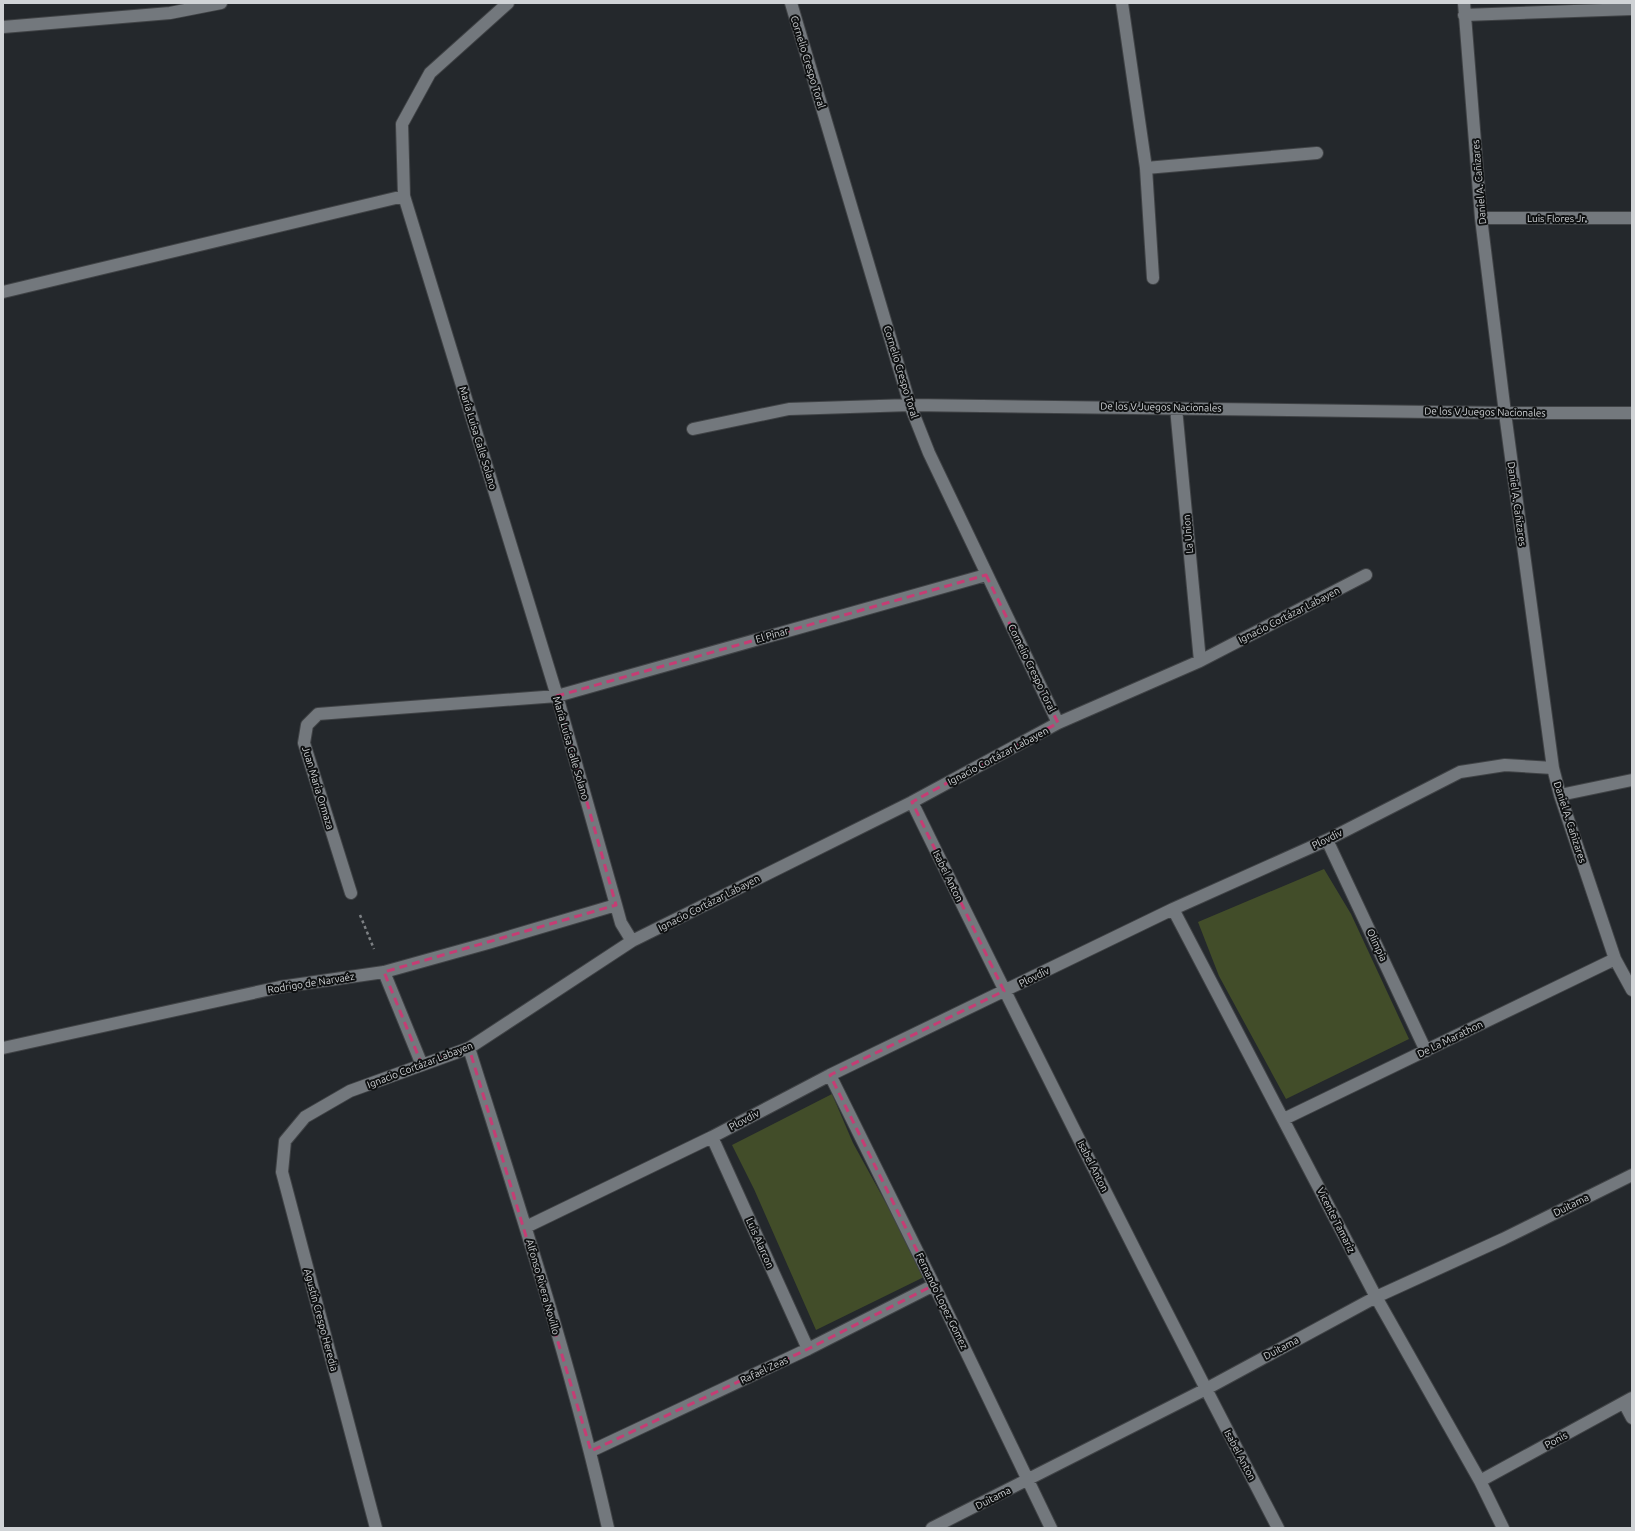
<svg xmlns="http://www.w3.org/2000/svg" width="1635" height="1531" viewBox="0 0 1635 1531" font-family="Ubuntu,sans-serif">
<rect width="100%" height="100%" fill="#24282c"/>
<path fill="#424d29" d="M1324,869L1351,914L1409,1039L1286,1099L1219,976L1198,922Z
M832,1094L853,1143L926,1276L816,1330L754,1189L732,1145Z"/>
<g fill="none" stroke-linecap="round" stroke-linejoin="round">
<g stroke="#404346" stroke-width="14">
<path id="lane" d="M1122,3L1146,168L1153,278
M1146,168L1317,153"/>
</g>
<g stroke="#404346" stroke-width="14">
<path id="street" d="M508,3L430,73L402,124L404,196L557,696L616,905L621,923L632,941L912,802L1058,723L1200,661L1366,575
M791,3L910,405L929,453L1058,723
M1464,3L1481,218L1505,413L1553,768L1560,795L1615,959L1632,990
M1464,15L1632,9
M3,27L170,13L221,3
M1481,218H1632
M3,292L404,196
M1176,408L1200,661
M693,429L789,409L910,405L1505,413H1632
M1560,795L1632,780
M912,802C1031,1046 1153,1288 1278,1528
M1327,840L1426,1051
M351,893L304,743L307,725L318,714L557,696L986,575
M1173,909L1376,1297L1480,1481L1503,1528
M384,972L422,1065
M3,1048L280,987L384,972L488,943L616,905
M469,1048C519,1207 572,1366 608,1528
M830,1075L934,1285L1051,1528
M1284,1119L1615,959
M712,1137L808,1349
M526,1227L712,1137L830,1075L1173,909L1327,840L1460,772L1505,765L1553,768
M1624,1403L1632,1418
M591,1451L808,1349L934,1285
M1480,1481L1632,1398
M376,1528L282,1172L285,1141L305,1117L350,1091L469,1048L632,941
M932,1528L1206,1389L1376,1297L1503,1239L1632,1175"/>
</g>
<path stroke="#7d8084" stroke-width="2.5" stroke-dasharray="3 3" stroke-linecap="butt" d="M360,915L374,949"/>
<use href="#lane" stroke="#73787d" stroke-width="12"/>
<use href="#street" stroke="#73787d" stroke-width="12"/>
</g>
<path fill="none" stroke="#c53d74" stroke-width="3" stroke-dasharray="8 5" stroke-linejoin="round" d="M986,575L1058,723L912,802L1004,991L830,1075L934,1285L808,1349L591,1451L469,1048L422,1065L384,972L616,905L557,696Z"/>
<g text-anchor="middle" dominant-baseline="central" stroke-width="4" stroke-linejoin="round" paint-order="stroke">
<g font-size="10" fill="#d0d3d6" stroke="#0f1112">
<text transform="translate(808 62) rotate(73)">Cornelio Crespo Toral</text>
<text transform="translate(1479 182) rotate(-95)">Daniel A. Cañizares</text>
<text x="1557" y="218">Luis Flores Jr.</text>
<text transform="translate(901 372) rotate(73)">Cornelio Crespo Toral</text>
<text transform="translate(1161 407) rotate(1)">De los V Juegos Nacionales</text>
<text transform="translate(1485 412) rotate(1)">De los V Juegos Nacionales</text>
<text transform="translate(478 438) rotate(73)">María Luisa Calle Solano</text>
<text transform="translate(1517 504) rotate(82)">Daniel A. Cañizares</text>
<text transform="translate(1188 534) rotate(-95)">La Union</text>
<text transform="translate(1289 615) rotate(-27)">Ignacio Cortázar Labayen</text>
<text transform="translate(772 635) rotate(-16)">El Pinar</text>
<text transform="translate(1032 668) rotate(64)">Cornelio Crespo Toral</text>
<text transform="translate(571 748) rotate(74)">María Luisa Calle Solano</text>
<text transform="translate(998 756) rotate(-28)">Ignacio Cortázar Labayen</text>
<text transform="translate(318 788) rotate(73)">Juan Maria Ormaza</text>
<text transform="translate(1570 822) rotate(72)">Daniel A. Cañizares</text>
<text transform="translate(1327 839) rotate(-26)">Plovdiv</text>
<text transform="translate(948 876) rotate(64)">Isabel Anton</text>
<text transform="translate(709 903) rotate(-27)">Ignacio Cortázar Labayen</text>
<text transform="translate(1377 945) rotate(65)">Olimpia</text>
<text transform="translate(1034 977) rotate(-26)">Plovdiv</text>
<text transform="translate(311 983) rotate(-9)">Rodrigo de Narvaéz</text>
<text transform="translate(1450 1039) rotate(-26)">De La Marathon</text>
<text transform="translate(420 1065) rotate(-21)">Ignacio Cortázar Labayen</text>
<text transform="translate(744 1120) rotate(-28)">Plovdiv</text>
<text transform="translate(1093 1166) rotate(63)">Isabel Anton</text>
<text transform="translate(1571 1205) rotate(-26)">Duitama</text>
<text transform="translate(1336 1220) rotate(63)">Vicente Tamariz</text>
<text transform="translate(760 1243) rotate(66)">Luis Alarcon</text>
<text transform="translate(543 1287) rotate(74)">Alfonso Rivera Novillo</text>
<text transform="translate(942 1301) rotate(64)">Fernando Lopez Gomez</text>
<text transform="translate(321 1320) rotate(75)">Agustín Crespo Heredia</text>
<text transform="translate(1281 1348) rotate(-28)">Duitama</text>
<text transform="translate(764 1370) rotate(-25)">Rafael Zeas</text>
<text transform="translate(1556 1440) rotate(-28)">Ponis</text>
<text transform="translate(1240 1455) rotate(62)">Isabel Anton</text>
<text transform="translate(993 1498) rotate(-27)">Duitama</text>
</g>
</g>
<rect width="1635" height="1531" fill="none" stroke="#d0d3d6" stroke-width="8"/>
</svg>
